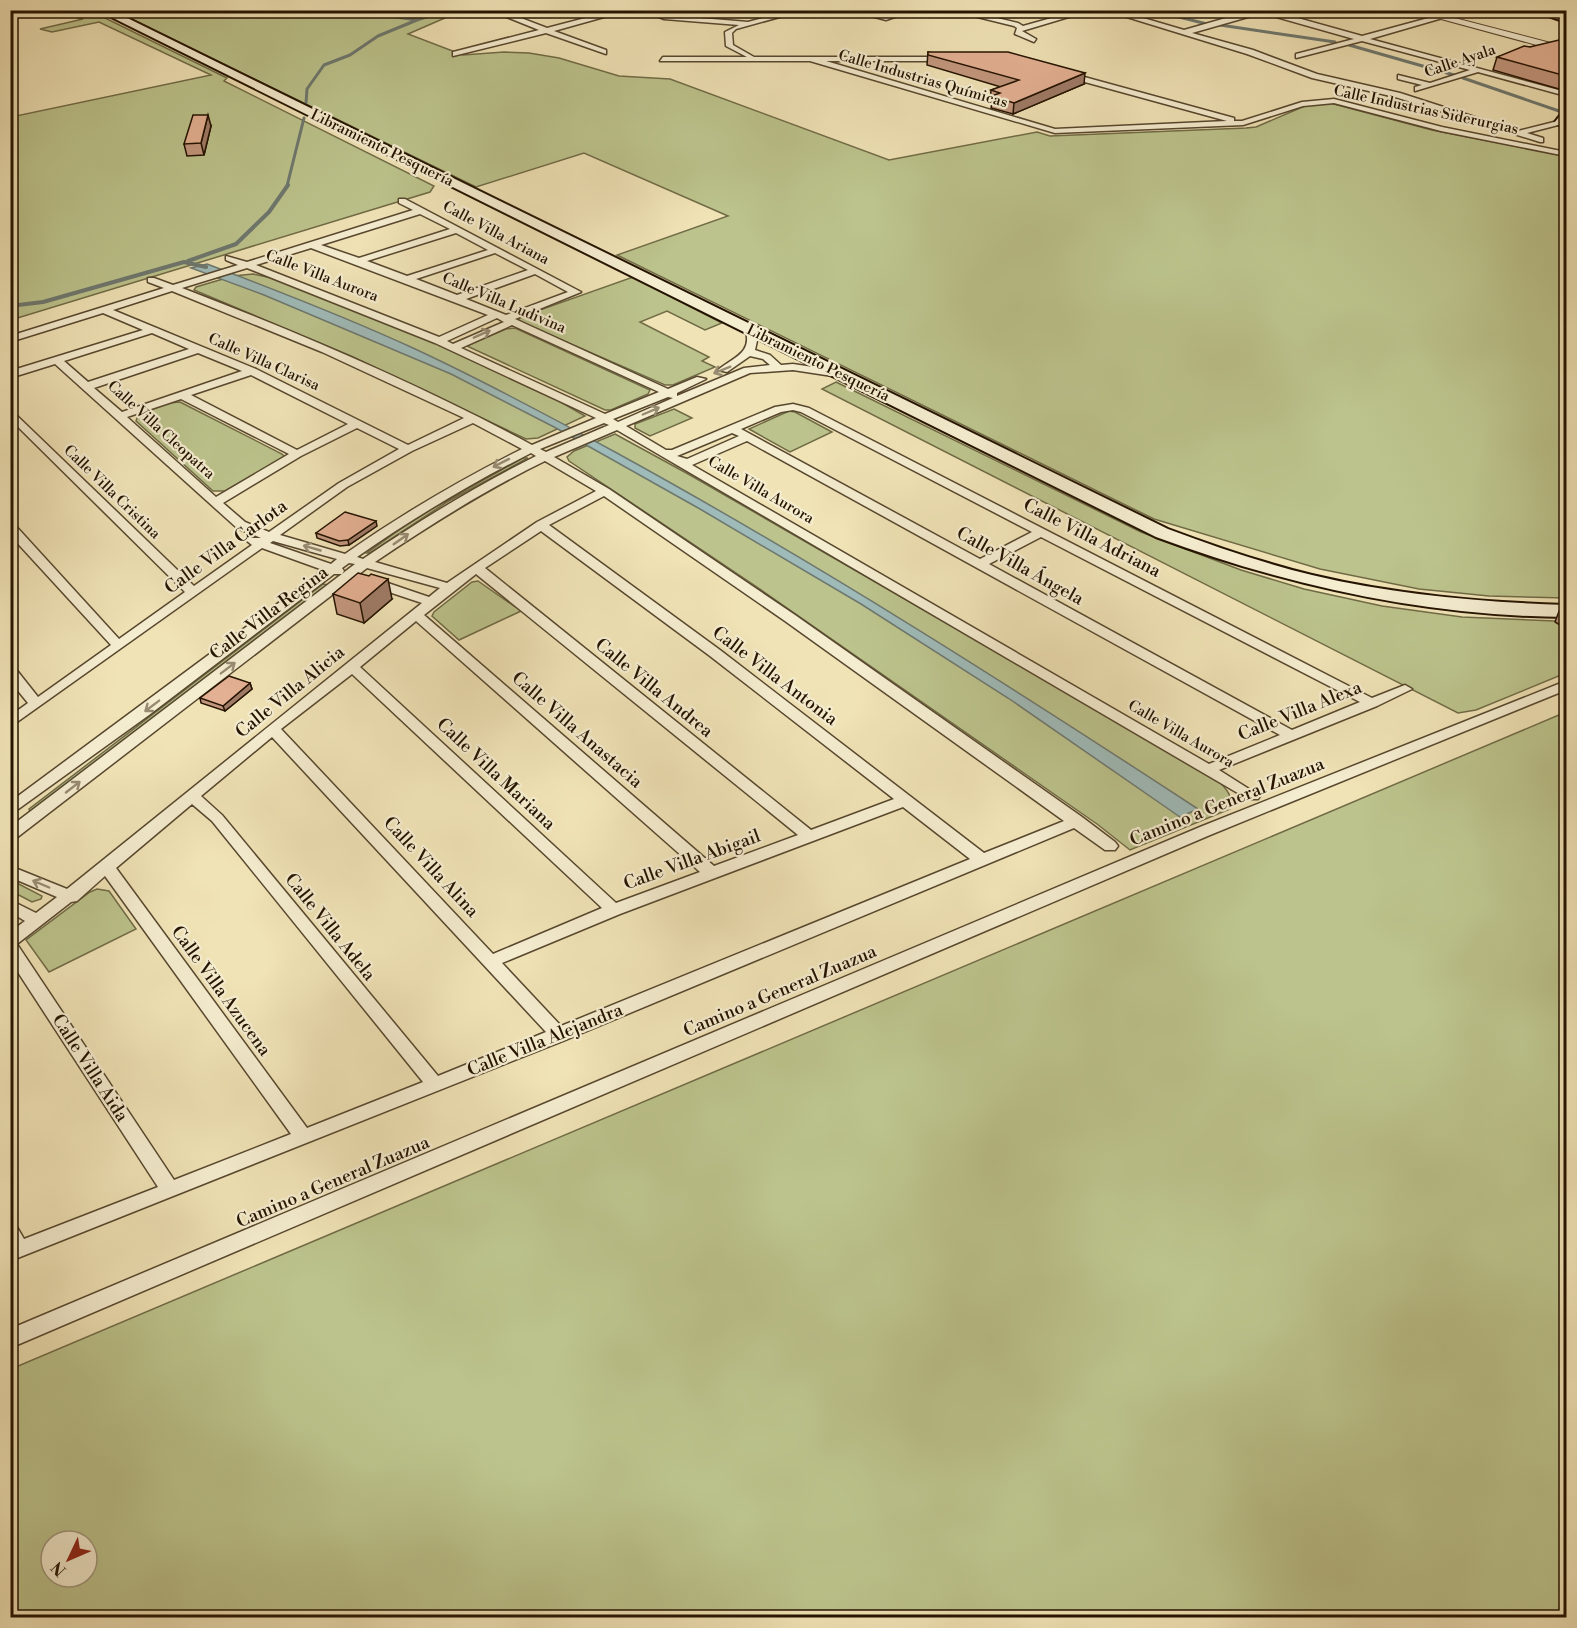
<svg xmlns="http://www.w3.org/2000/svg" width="1577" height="1628" viewBox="0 0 1577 1628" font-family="'Libre Bodoni',serif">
<rect width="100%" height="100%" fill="#f0e3b6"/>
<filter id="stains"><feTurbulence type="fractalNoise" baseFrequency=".00333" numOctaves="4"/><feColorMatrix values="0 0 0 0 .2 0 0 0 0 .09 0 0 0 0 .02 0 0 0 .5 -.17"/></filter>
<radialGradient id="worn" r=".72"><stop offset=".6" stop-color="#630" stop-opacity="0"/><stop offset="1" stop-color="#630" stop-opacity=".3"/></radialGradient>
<path fill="#bcc38c" stroke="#706b46" stroke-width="1.5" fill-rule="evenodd" d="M51,11H91L227,78L224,81L434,186L430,192L11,320V117L211,75L99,22L52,32L40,29L83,19Z
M115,11H461L408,34L463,55L504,52L529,53L559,58L619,76L670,79L889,160L1037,132L1050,136L1246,128L1256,127L1307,105L1330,103L1432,130L1566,156V598L1489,596L1419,589L1320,569L1154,519L617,255L728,216L584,153L476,187Z
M253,274L272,278L431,341L552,397L585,416L538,438L526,439L351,356L194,290L196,287L233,276Z
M633,277L722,323L705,330L667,311L640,322L709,357L702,361L715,367L673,385H665L518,321L520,317Z
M515,328L650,390L648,394L611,410H605L467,346L506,329Z
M836,382L1141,532L1241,570L1304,589L1382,606L1462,617L1555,621L1566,629V673L1476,710L1458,713L822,389Z
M180,402L282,454L285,457L225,491H213L136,421L138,415L168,403Z
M674,409L692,418L650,436L635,428V424Z
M789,411L795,412L832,432L790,452L749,429Z
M615,434L690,475L1218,780C1227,790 1233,795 1230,809L1130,850L1097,824L754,585L569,461L567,457L574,451Z
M523,458H528L447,502L370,553H367L417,517Z
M478,581L521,611L459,640L432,616L434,612L472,582Z
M323,584L329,585L30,812L29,809Z
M1566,712V1617H11V1369ZM51,1541H87V1577H51Z
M11,880L42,896L41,899L32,902L11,891Z
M97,889L109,891L136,929L49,972L26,940L90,892Z"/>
<path fill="#9fbbb9" stroke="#6e786f" stroke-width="1.5" d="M207,264C276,290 346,317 413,348C482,380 549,416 615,452C816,562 1007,684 1198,809L1180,817L1008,698L861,604L700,509L556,428L451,374L264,295L191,268Z"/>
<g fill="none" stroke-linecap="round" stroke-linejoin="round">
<path stroke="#6e786f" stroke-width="3" d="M1151,10L1207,24
M417,20L447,10
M1220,25L1335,42
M1349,45L1454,75
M1463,78L1559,111
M306,103L307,89L324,65L350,55L378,36L417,20L348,10
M287,186L304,118"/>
<path stroke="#6e786f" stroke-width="4" d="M188,261L236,244L269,212L288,185
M10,306L43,302L184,262L206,267"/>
<path fill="#9fbbb9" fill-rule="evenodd" d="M389,10H401L413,17L406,19Z"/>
<g stroke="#57472e" stroke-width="3">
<path id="minor" d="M489,10H500L547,28L616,10H629L554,31L606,50V54L546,33L453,56V52L539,30Z
M641,10H652L665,15L748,22L792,10H805L736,29L732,33L733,45L754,57H951L948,61H826L1055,129L1227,121L1063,76L1066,72L1234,118V121H1242L1302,102L1334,99L1442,127L1566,152V156L1441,131L1334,103L1303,106L1243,125L1055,133L810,61H660L663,57H747L726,46L725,32L739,25L664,19Z
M903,10H915L886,20L871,16L874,14L886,16Z
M949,10H964L1018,23L1023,26L1080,10H1092L1022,31L1036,39L1034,42L1015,34L1017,28L1014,26Z
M1104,10H1116L1184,30L1254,10H1269L1362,36L1458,10H1470L1370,39L1566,92V96L1478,72L1415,91V87L1422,85L1398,79V75L1430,83L1470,70L1362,41L1296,58V54L1354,39L1262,13L1192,33L1253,50L1317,74L1400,93L1518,131L1566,119V123L1527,133L1543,138V142H1540L1395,97L1312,78L1247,54Z
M399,199H405L581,292L515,319L668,389L697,377L706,379L677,393V396L744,368L770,365L763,359L750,356L727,372L718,370C732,358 754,353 745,329L750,326L754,327L758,336L755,350L770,355L781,365L793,364L839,371L844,374L839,377L793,370L750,373L626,426L666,450H672L775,407L793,404L809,408L1372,698L1405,685L1412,689L1377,706L1219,770L1260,796L1258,799H1248L617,430L554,457L609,489L795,615L1082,817L1115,842L1118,846L1115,850H1105L1074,828L565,1040L10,1261V1225L17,1227L24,1239L158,1187L10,960V932L25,921L10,912V900L36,913L57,897L10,877V866L67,889L422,603L368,585L366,582L368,579H376L429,597L440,588L367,568L15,839L10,840V827L355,564L349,563L342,568L344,571L342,574H334L149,715L10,815V802L323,570L262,548L10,727V716L28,703L10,681V667L15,668L38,697L111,645L10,535V524H14L119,639L185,592L10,419V409L194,586L252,545L247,541L249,538H261L237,528L55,364L10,378V371L143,330L103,313L10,342V336L164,288L148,282V278H154L173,285L238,265L226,260V256L247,262L413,210L399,203ZM420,214L450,229L359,258L321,245ZM456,233L488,250L407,276L367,261ZM311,248L488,315L439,337L256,265ZM495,253L528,270L457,295L416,279ZM247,268L435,343L596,418L532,445C419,384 302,334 182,288ZM535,274L568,292L506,315L466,299ZM172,291L322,352L464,418L408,445L256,369L113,310ZM497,318L504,322L453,344L447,341ZM512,325L659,392L605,414L461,348ZM152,333L189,349L88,382L64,361ZM198,353L242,371L122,412L94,388ZM251,375L348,424L297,450L191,395ZM668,397L673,398L618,422L613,419ZM181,399L289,454L216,497L127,417ZM793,410L801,412L1032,532L980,559L741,429L781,412ZM473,423L522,449C460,480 402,514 345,554L280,535L347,487L412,451ZM604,423L609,425L546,452L540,449ZM357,428L399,449L339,483L269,532L245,522L223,503L301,456ZM732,433L739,436L687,459L677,456ZM747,441L1280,735L1209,764L692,465ZM531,453L536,456C476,486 419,521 363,559L357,557C413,518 470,484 531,453ZM545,461L596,491L537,522L447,583L375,562C430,525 485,490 545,461ZM604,496L785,621L1064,821L984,853L720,650L549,525ZM541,531L710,656L894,799L811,830L485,568ZM1041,537L1360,702L1292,730L989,564ZM273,541L337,559L331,564L270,543ZM476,574L798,835L714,866L424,615ZM416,621L700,872L616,903L360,667ZM352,674L602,908L493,954L281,729ZM272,737L546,1032L438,1076L222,815L201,796ZM192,804L212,821L423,1082L307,1128L116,868ZM903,807L970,859L561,1026L502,963L620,914ZM105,876L291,1134L174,1180L17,944L71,902L77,901Z
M1566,681V690L1210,835L10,1348V1329L1200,827Z"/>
</g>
<g stroke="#57472e" stroke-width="2">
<path id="tertiary" d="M1408,10H1424L1566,47V53Z"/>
</g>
<g stroke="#241300" stroke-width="4">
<path id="secondary" d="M97,10H111L1168,529C1216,547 1263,563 1312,575C1396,595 1481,602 1566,605V617C1425,616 1288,586 1156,537Z
M1531,10H1548L1566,16V22Z
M1566,111V130L1555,122L1562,113Z"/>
</g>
<use href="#minor" fill="#f5edd0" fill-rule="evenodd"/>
<use href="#tertiary" fill="#f5edd0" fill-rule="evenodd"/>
<use href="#secondary" fill="#f5edd0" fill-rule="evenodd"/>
</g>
<path fill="#c3977e" stroke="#241300" stroke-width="1.5" d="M1566,41V91L1493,70L1497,57L1530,47Z
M928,52L1084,84L1013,114L991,108L992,102H990L991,90L1001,87L927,65Z
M211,126L204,155L187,156L184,144Z
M377,526L349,545L340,546L317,538L316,533Z
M333,594L392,599L364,623L337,614Z
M1561,606L1566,607V629L1555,622Z
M250,683L252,689L225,711L201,703L200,698Z"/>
<path fill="#9f7b67" stroke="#241300" stroke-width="1.5" d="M1085,73L1084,84L1013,114L1014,103Z
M208,115L211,126L204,155L201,143Z
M376,521L377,526L349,545L348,540Z
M388,579L392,599L364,623L360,603Z
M250,683L252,689L225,711L223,706Z"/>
<path fill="#e3b093" stroke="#241300" stroke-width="1.5" d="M1559,40L1566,41V76L1497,57L1524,46L1530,47Z
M928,52H1008L1085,73L1014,103L992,96L1000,93L991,90L1019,80L928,55Z
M193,115H208L201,143L184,144Z
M345,512L376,521L348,540L339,541L316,533Z
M358,573L369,576L371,574L388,579L360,603L333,594Z
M229,676L250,683L223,706L200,698Z"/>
<defs><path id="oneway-shaft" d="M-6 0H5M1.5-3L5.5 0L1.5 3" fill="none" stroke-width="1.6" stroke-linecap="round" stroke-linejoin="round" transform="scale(1.5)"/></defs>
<g stroke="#978b72">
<use href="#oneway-shaft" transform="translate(482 334) rotate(-24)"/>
<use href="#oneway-shaft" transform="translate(722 370) rotate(158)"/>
<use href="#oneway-shaft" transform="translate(651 411) rotate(-23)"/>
<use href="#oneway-shaft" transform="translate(501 463) rotate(153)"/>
<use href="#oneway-shaft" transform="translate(401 539) rotate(-35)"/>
<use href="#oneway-shaft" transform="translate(312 548) rotate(-164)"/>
<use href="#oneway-shaft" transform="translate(228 668) rotate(-37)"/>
<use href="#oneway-shaft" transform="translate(152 706) rotate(143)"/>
<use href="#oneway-shaft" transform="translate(73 787) rotate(-38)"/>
<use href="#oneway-shaft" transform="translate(41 884) rotate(-157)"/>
</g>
<g text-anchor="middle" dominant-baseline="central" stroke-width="4.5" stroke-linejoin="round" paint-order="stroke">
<g font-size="15" fill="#241300" stroke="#f5edd0">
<text transform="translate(1460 61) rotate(-19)">Calle Ayala</text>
<text transform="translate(923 79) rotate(16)">Calle Industrias Químicas</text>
<text transform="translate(1426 110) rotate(12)">Calle Industrias Siderurgias</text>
<text transform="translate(382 148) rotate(26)">Libramiento Pesquería</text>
<text transform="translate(496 233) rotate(28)">Calle Villa Ariana</text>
<text transform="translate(322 276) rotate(21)">Calle Villa Aurora</text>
<text transform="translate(504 303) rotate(23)">Calle Villa Ludivina</text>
<text transform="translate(264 362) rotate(24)">Calle Villa Clarisa</text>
<text transform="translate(818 363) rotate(26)">Libramiento Pesquería</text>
<text transform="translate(161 430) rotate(42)">Calle Villa Cleopatra</text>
<text transform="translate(761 490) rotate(30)">Calle Villa Aurora</text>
<text transform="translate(112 492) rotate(44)">Calle Villa Cristina</text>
<text transform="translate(1181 734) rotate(30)">Calle Villa Aurora</text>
</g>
<g font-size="18" fill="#241300" stroke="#f5edd0">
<text transform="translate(1092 538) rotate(27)">Calle Villa Adriana</text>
<text transform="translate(226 547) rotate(-36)">Calle Villa Carlota</text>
<text transform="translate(1020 566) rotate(29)">Calle Villa Ángela</text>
<text transform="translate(269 613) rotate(-37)">Calle Villa Regina</text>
<text transform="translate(775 676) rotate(37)">Calle Villa Antonia</text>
<text transform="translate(654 688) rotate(39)">Calle Villa Andrea</text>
<text transform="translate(290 692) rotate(-39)">Calle Villa Alicia</text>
<text transform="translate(1300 711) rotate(-22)">Calle Villa Alexa</text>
<text transform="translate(577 730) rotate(41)">Calle Villa Anastacia</text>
<text transform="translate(496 774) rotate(43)">Calle Villa Mariana</text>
<text transform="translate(1227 802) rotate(-22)">Camino a General Zuazua</text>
<text transform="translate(692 860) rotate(-20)">Calle Villa Abigail</text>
<text transform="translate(431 867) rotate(47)">Calle Villa Alina</text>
<text transform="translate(330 927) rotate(51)">Calle Villa Adela</text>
<text transform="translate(221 991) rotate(54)">Calle Villa Azucena</text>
<text transform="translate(780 991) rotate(-23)">Camino a General Zuazua</text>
<text transform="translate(545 1040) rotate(-22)">Calle Villa Alejandra</text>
<text transform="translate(90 1068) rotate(57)">Calle Villa Aida</text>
<text transform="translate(333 1182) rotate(-23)">Camino a General Zuazua</text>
</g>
</g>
<rect width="1577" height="1628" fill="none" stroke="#f0e3b6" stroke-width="36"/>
<rect x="12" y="12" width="1553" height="1604" fill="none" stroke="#241300" stroke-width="3"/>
<rect x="18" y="18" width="1541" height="1592" fill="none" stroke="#241300" stroke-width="1.5"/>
<g transform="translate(69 1559) rotate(226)"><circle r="28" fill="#f5edd0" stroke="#a1967d" stroke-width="1.5"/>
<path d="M0-4.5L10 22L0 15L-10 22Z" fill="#8f2418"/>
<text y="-9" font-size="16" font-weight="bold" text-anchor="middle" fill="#241300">N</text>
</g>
<rect width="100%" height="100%" filter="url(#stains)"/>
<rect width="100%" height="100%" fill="url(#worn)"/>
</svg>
